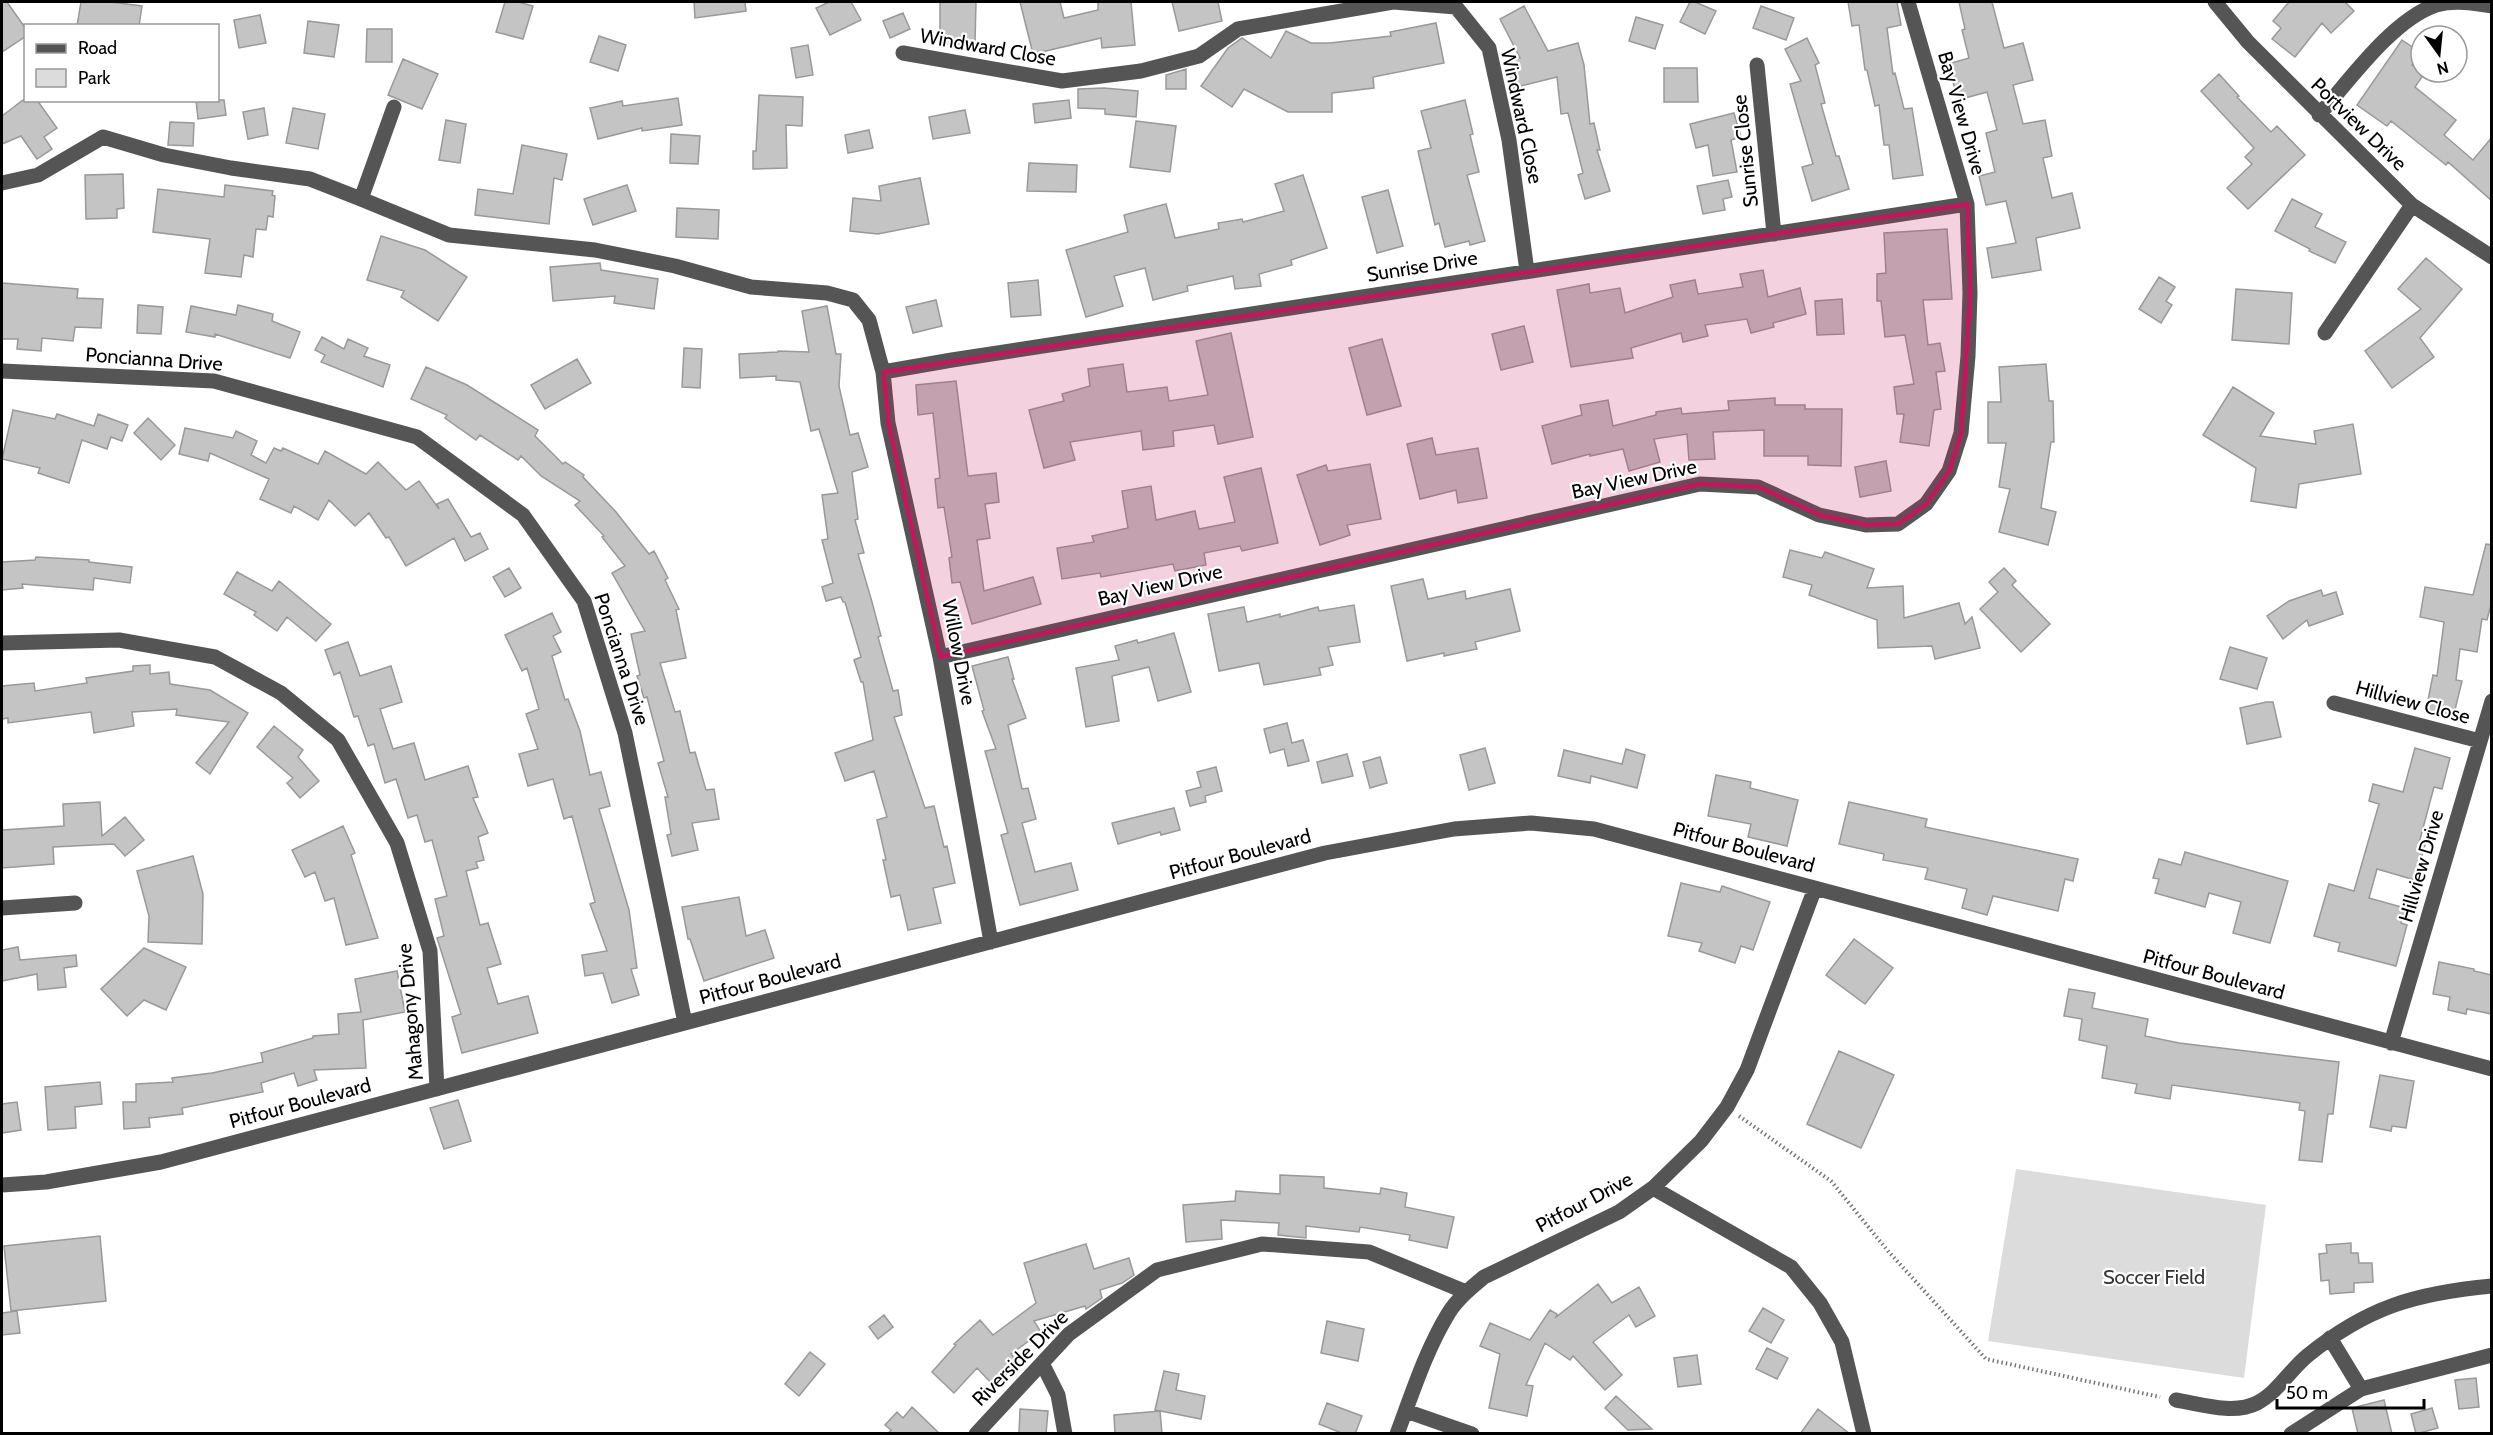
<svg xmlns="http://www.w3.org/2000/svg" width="2493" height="1435" viewBox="0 0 2493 1435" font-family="Cabin,sans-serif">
<rect width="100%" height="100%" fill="#fff"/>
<path fill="#dcdcdc" d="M2016,1169L2266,1205L2244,1378L1988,1341Z"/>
<path fill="#c4c4c4" stroke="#999" stroke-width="1.5" d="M2,2H7L26,29V36L2,52Z
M81,2H111L142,6L139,26H77Z
M505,2H518L533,6L523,39L496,32Z
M694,2H745L746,11L695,18Z
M829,2H851L861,20L830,35L816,8Z
M940,2H976L975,44H940Z
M1020,2H1060L1064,18L1098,10V2H1131L1135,45L1102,48L1101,38L1033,54Z
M1172,2H1218L1222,21L1179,31Z
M1690,2H1695L1716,11L1705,34L1680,22Z
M1848,2H1897L1901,25L1887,28L1893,74L1895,73L1904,109L1912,108L1923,175L1893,179L1889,145H1884L1879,105L1875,106L1867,70H1865L1859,25L1852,26Z
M1959,2H1992L2004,48L2023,43L2033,80L2013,85L2023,124L2045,120L2052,156L2043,158L2052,198L2072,193L2080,228L2036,238L2041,270L1992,278L1987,248L2016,243L2006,201L1986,205L1979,176L1995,172L1986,133L1997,130L1987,92L1958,100L1948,64L1969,58L1962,30L1965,29Z
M2289,2H2345L2354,11L2331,33L2322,23L2295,57L2272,39L2281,28L2273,21Z
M1524,6L1548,51L1578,43L1584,65L1590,124L1594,123L1600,150H1597L1610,191L1585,199L1578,175L1583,173L1568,113L1561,114L1557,77L1513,88L1506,61L1520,58L1500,19Z
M1761,6L1794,18L1786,40L1753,28Z
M903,13L910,29L890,38L883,21Z
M260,15L266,43L239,48L234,20Z
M1636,17L1663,25L1655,49L1629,41Z
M308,21L339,25L334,57L304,53Z
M1436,23L1444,63L1373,77L1374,88L1332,93V112H1288L1244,89L1232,107L1201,86L1228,48L1242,38L1271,58L1286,31L1311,43H1330L1391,36L1390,32Z
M367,29H392V62H366Z
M599,36L626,45L618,71L590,62Z
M1807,38L1819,63L1815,65L1825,103L1821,104L1836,156H1839L1849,189L1812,201L1802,167L1813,164L1790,84L1801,81L1785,49Z
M2402,40L2421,53L2412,65L2424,74L2415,87L2456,120L2444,135L2473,160L2492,137V201L2448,162L2446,165L2391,121L2387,126L2357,105Z
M808,45L813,75L796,78L791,48Z
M403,59L438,74L422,109L388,95Z
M1664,68H1697L1698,102H1664Z
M1186,69V89H1166V75Z
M2219,74L2239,96L2237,97L2271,132L2277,126L2305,155L2248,209L2227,188L2252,164L2245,157L2254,148L2201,91Z
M1104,88L1138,91L1136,117L1105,114V109L1078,108V89Z
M759,95L803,97L802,126L786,125L787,168L753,169V151H756Z
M678,98L682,125L642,131V128L598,139L590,108L622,101L623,106Z
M23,100H37L57,128L44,137L52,149L37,159L21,136L2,144V116Z
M196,100H224L226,115L198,119Z
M1069,100L1071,118L1035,123L1033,104Z
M1465,100L1473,134L1470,135L1479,172L1467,175L1485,241L1470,245L1469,241L1445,247L1439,223L1435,225L1418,151L1431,148L1421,111Z
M264,108L268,135L248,139L243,112Z
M293,108L325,114L318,149L286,143Z
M965,110L970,133L933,139L929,117Z
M1734,113L1741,137L1731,140L1737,172L1713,176L1708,145L1696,148L1690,124Z
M446,120L466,124L460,163L439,160Z
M1136,121L1176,126L1170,172L1130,167Z
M170,122L194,123L193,146L168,145Z
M869,130L873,148L848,153L845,135Z
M671,134L700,136L698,164L670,163Z
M522,145L567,154L562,180L554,178L549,224L475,215L478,189L513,194Z
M1029,163L1077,165L1076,192L1027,191Z
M123,174L124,208L117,209V218L86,219L85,175Z
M1303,175L1327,248L1291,260L1292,265L1259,274L1261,286L1235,289L1233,276L1187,286L1188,291L1153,300L1145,268L1114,276L1123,306L1086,317L1066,250L1128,232L1124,215L1166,204L1175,238L1219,229L1218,223L1242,219L1243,222L1284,211L1275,184Z
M920,178L929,224L878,234L850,231L853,198L881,201L879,186Z
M1728,180L1732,197L1723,199L1725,210L1703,214L1697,186Z
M225,185L273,191L272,195L275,196L273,217L268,216L266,230L256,229L253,257L244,255L241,277L205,273L210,239L153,232L158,189L224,197Z
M627,185L636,211L593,225L584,199Z
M1388,190L1403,246L1377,253L1362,197Z
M2292,199L2322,214L2315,227L2346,242L2335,263L2309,251L2310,249L2275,231Z
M677,208L719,210L718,239L676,237Z
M1947,229L1952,299L1923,300L1928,345L1940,343L1945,371L1936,372L1941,409L1934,410L1929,446L1900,442L1904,414H1897L1894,387L1914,384L1905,335L1885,337L1881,301H1877V274L1886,273L1884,233Z
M381,236L425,250L467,277L438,321L401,297L404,291L367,280Z
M2426,258L2462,289L2420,338L2434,357L2392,388L2365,351L2421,309L2398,289Z
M600,263L601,270L658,279L654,309L614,303L615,296L553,301L550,267Z
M1763,270L1768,297L1800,288L1806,314L1773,323L1774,327L1751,333L1747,319L1705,325L1708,336L1683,342L1681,333L1631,348L1633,358L1571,367L1557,290L1589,284L1590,293L1620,288L1625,313L1673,297L1670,285L1695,280L1698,294L1743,287L1740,274Z
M2159,277L2175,287L2166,301L2172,305L2161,323L2139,309Z
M1038,280L1041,315L1011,317L1008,283Z
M2,283L78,289L77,298L103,299L101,328L75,327L73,341L42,338L41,351L17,349L18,339H2Z
M2236,289L2292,293L2289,344L2232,340Z
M1842,299L1844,334L1817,335L1815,301Z
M936,300L942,326L913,333L906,307Z
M138,305L163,307L161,334L137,333Z
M238,305L273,314L272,321L300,332L290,358L215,334V337L186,332L191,306L236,315Z
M827,306L836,354H841L839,386L850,435L858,433L868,467L852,472L858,519L855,520L864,553L858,554L872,602L881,636L878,637L893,691L898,690L902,715L894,717L925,808L934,806L944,847L947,846L955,883L933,888L941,923L908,930L900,895L891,897L883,860H886L877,820L887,817L874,771L845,781L835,753L873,740L863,682H861L854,660L861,657L845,602H843L841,597L826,601L822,587L833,583L822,540L828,539L822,495L838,493L819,429L811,431L800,382L776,380V376L740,378L739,354L778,352V351L809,352L802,311Z
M1524,326L1533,362L1501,370L1492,334Z
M1231,333L1253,437L1218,444L1214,425L1173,431L1174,446L1143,450L1141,431L1070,442L1075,460L1044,468L1029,410L1064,401L1062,394L1090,386L1088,369L1123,364L1127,392L1167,387L1169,401L1208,395L1196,341Z
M322,337L344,349L348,339L368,348L364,356L390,365L383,387L321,362L325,355L315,350Z
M1382,339L1401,406L1367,415L1349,348Z
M684,348L702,349L700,388L682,387Z
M577,359L591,383L545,409L531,385Z
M2046,364L2049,401H2053L2054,442H2051L2041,508L2056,512L2048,545L1999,532L2010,489L1999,487L2006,443H1988V402H2001L1999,367Z
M426,367L467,385L538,430L535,436L563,464L565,462L584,475L583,477L616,512L649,554L654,551L668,578L665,580L679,609L676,610L686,658L660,663L675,712L680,711L690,753L695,752L706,790L714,789L719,819L692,823L698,850L672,856L667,835L671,834L665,797H668L658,763L664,761L647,697L644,698L637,676L640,675L631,634L645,631L612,573L625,566L602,537L604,536L575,505L580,501L541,476L521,456L518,460L480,435L476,440L445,418L447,415L411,399Z
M956,381L968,476L996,473L999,502L985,504L990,538L977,540L984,591L1033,577L1041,604L972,624L960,582L952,583L949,558L952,557L944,507L938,508L935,479L940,478L933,413L918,415L916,385Z
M2233,387L2274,413L2260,436L2316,444L2314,431L2353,424L2361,474L2299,484L2296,508L2251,501L2256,468L2203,435Z
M1775,398V405H1805V409H1842L1841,466L1808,465V456H1764V430L1713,432L1715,459L1689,460L1687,434L1654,439L1660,462L1629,471L1623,449L1590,456V454L1552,464L1542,426L1582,415L1580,405L1608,400L1613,426L1656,415V412L1681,408L1682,414L1729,410L1728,401Z
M13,410L55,419L57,414L94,426L98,414L128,425L122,441L111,437L107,449L82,440L69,483L38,473L40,468L2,459Z
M148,418L175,445L161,460L134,433Z
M185,428L233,438L236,431L257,441L251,455L266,463L274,448L281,451L283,448L318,464L325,451L366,474L378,462L406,490L419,481L439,509L437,504L448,499L471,537L480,533L488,549L465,561L454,538L406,566L389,537L386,538L369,513L355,526L329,500L318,520L294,506L291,513L260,499L269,479L210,453L208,461L179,454Z
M1432,438L1436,455L1478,448L1487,498L1458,503L1456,490L1420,499L1407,444Z
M1886,461L1891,491L1860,497L1855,467Z
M1370,464L1381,519L1347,525L1350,535L1320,545L1297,475L1326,465L1328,471Z
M1261,468L1278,543L1242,551L1240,546L1204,553L1206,565L1175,571L1173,564L1101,577L1100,573L1062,579L1057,548L1094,542L1092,536L1128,528L1122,491L1151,486L1156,520L1195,511L1199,529L1235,522L1224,477Z
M2486,544L2492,545V601L2487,620L2482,619L2477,652L2460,649L2456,680L2462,681L2453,718L2436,715L2437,712L2426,710L2433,675L2437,676L2444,622L2420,617L2425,587L2473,595Z
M1790,550L1822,558L1825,552L1874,569L1867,588L1903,586L1904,618L1959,603L1965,624L1972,617L1980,648L1935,659L1932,646L1878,648L1877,620L1809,595L1812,585L1783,577Z
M36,557L89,560V562L132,567L130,583L94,578L93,590L22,584L23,588L2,590V562L35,560Z
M509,568L521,588L505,597L493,577Z
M2004,568L2016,581L2012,585L2050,624L2021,652L1980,609L1998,592L1989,582Z
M237,572L272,591L279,581L331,624L316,641L287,617L277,631L254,615L256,612L224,594Z
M1423,579L1428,599L1465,591L1466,599L1510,589L1520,631L1475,642L1477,649L1444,656V653L1407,661L1391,586Z
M2321,590L2323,596L2336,592L2343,614L2309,626L2307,620L2283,639L2267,616L2289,601Z
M1354,605L1360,642L1328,647L1333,665L1319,668L1321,675L1264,685L1259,663L1219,671L1208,614L1244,607L1247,622L1280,614V617L1318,607L1319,611Z
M552,613L561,632L553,636L561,652L552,656L565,700L568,699L580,731L590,775L601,772L610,806L599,809L629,910L637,968L631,969L639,995L612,1003L603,973L585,976L582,955L607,951L590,904L595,902L572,816L564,819L553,779L528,786L519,754L538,749L526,714L539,709L527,668L522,671L505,635Z
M1174,633L1191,692L1158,701L1149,667L1112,676L1119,721L1086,727L1076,668L1119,660L1115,646L1137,640L1138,643Z
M348,642L360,676L391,666L402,702L380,709L393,749L414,743L425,780L468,766L478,797L473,798L488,833L478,837L484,860L476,862L478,868L466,871L480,925L488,923L501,964L487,968L498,1004L528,996L538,1033L462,1053L452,1017L461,1014L437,938L444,936L435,899L447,896L432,840L425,842L417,815L408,818L396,779L385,783L374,744L368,746L358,716L354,717L340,672L334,675L325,650Z
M2230,647L2267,658L2257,689L2220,679Z
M1008,657L1014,679H1012L1026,718L1008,725L1022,789L1028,788L1036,819L1022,823L1035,872L1071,863L1078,890L1020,905L1001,835L1008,833L985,751L996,749L982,711L984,710L972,666Z
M150,665V674L169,672L170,684L210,690L248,713L210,774L196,763L229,722L176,715L177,709L132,712L134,726L94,733L91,712L8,723V718L2,719V686L34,683L35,691L87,683L86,678L133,671V666Z
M2266,702H2273L2281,737L2247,744L2240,708Z
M1287,723L1292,743L1303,740L1309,761L1288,766L1284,749L1270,753L1264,729Z
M274,726L303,750L298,757L319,781L300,798L287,783L293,778L257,747Z
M1485,748L1495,783L1469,790L1460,755Z
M2415,748L2450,758L2442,789L2434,787L2419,843L2425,845L2415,880L2377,869L2369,898L2405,908L2401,923L2407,925L2396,966L2338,951L2340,943L2314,936L2329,884L2354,891L2379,804L2369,801L2373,784L2403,792Z
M1626,749L1645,755L1637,788L1591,776L1590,783L1558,776L1564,750L1622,764Z
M1347,754L1353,776L1322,783L1317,762Z
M1380,757L1387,783L1370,788L1363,762Z
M1216,767L1222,791L1205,796L1206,802L1190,806L1186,791L1201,787L1197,772Z
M1716,775L1751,782L1750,788L1798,800L1787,846L1748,837L1751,824L1708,816Z
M100,802L102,836L125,817L144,840L125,856L114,844L53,847L54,864L2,868V830L64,826L63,804Z
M1849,802L1927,819L1925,827L2078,859L2073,881L2065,879L2058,911L1993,896L1987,915L1962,908L1967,889L1925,879L1928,868L1883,860L1884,854L1839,844Z
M1174,808L1180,830L1161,835L1160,832L1118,844L1112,823Z
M343,826L355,853L351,855L378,938L346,945L334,898L325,901L315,872L305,877L292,850Z
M2185,852L2288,881L2270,943L2233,933L2241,902L2209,893L2205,907L2155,893L2159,879L2153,878L2159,859L2181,865Z
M193,856L203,894L202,944L148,942L149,916L137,871Z
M1681,883L1720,892L1722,886L1770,902L1753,950L1741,946L1735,963L1699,951L1702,943L1668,936Z
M739,897L746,936L765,930L774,958L704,981L690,939H688L682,907Z
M1854,939L1893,968L1865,1004L1826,975Z
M18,947L20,960L76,955L77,966L64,968L66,987L38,990L37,974L2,981V950Z
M144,948L186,967L166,1010L144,1000L127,1016L101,989Z
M2439,962L2474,969V971L2492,975V1014L2467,1009L2466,1014L2448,1010L2450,997L2433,994Z
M397,971L405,1012L363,1020L366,1068L314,1070L317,1080L298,1086L294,1073L261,1083L263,1092L182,1108L183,1114L149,1118L150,1127L124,1129L123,1102H136V1084L173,1082L172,1078L212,1073L263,1062L261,1053L313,1038V1036L339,1034L338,1014L361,1012L355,979Z
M2069,989L2095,993L2092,1008L2148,1019L2145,1036L2179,1043L2339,1062L2333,1114H2328L2322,1162L2299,1160L2305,1111L2299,1110L2300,1103L2172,1085L2170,1099L2135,1093L2137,1084L2102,1078L2107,1046L2079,1040L2082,1019L2064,1016Z
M1839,1051L1894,1075L1861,1148L1807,1124Z
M2380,1075L2414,1081L2406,1128L2392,1126L2391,1131L2370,1127Z
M100,1082L102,1104L75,1107L76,1128L48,1130L45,1087Z
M458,1100L471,1141L444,1149L430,1108Z
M17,1102L21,1130L2,1133V1104Z
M1280,1175L1324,1177V1188L1380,1194L1381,1188L1407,1193L1405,1207L1454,1217L1447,1248L1409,1240L1410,1235L1360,1227L1359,1232L1306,1226V1238L1278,1235L1279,1223L1221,1220L1222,1239L1186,1242L1183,1205L1235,1201L1236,1191L1280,1194Z
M100,1236L106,1301L11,1311L4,1246Z
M2351,1243V1253H2358L2359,1263H2372L2373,1282L2354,1283V1292L2330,1294L2329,1280L2321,1281L2319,1254L2327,1253L2326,1245Z
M1086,1244L1094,1269L1129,1258L1134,1275L1122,1283L1100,1290L1102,1298L1086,1309L1085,1306L1034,1321L1041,1332L1011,1354L1019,1363L994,1386L977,1368L954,1393L932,1372L956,1345L954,1344L980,1320L993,1335L1036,1303L1024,1263Z
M1598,1284L1612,1303L1639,1287L1655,1316L1636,1327L1629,1315L1593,1342L1622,1375L1605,1390L1573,1356L1570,1360L1545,1343L1526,1385L1533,1386L1527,1416L1489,1408L1500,1354L1480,1346L1490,1323L1530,1340L1550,1310L1557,1314L1556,1317Z
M1763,1308L1784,1320L1771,1343L1749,1331Z
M17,1311L20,1333L2,1335V1313Z
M884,1315L893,1327L878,1339L869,1327Z
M1327,1321L1364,1329L1358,1361L1321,1353Z
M1767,1348L1788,1358L1777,1379L1756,1369Z
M810,1352L825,1364L799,1396L785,1384Z
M1697,1355L1701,1384L1678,1387L1674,1358Z
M1164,1371L1179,1374L1176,1390L1205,1396L1201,1419L1155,1410Z
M2476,1378L2479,1407L2459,1409L2455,1380Z
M1616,1396L1652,1429L1628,1430L1605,1408Z
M2384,1400L2392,1434H2358L2352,1408Z
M1327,1403L1362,1416L1355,1434H1344L1319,1424Z
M912,1407L940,1434H888L891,1430L885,1425L897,1412L903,1418Z
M2432,1408L2438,1428L2416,1434L2411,1414Z
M1020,1409L1048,1411L1046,1434H1019Z
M1818,1409L1850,1434H1800Z
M1160,1411L1162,1434H1115L1114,1415Z"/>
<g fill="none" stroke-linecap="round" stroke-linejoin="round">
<path stroke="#777" stroke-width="4" stroke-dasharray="1.5 3" stroke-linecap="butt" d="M1739,1116L1831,1181L1888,1251L1986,1359L2160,1397"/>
<path stroke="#555" stroke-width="15" d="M2215,2L2248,42L2412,205L2492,257
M903,53L1062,81L1141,71L1199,56L1238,29L1393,2L1456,7L1489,48L1509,140L1527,271
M1757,65L1774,234
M394,107L361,199L449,235L595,250L675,266L751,287L827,293L853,300L869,320L883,372L888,423L940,657L991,942
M2319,115C2349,81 2393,19 2436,5C2455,0 2473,3 2492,6
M2,183L38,175L103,137L164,155L231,168L310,179L361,199
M2325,333L2412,205
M2,371L214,381L417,437L523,515L584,601L625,733L685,1023
M883,372L952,360L1967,204
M2,643L119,640L215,657L281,693L338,740L397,843L430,951L437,1089
M940,657L1700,484L1758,487L1819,515L1866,525L1898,524L1926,504L1949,471L1961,433L1968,356L1970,293L1967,204L1908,2
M2334,703L2480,741
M2,908L75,903
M2391,1043L2492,701
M2,1185L46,1182L161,1162L1325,853L1454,829L1531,823L1594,829L2492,1069
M1653,1188L1791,1267L1820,1303L1842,1342L1864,1434
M1042,1363L1058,1395L1065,1434
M2361,1389L2492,1355
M2176,1400C2200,1404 2234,1415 2257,1403C2277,1393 2290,1370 2307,1356C2367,1307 2416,1293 2492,1286
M1406,1411L1472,1434
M976,1434L1069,1334L1157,1270L1262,1244L1369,1252L1466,1292
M1397,1434C1412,1394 1426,1350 1448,1314C1457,1299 1471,1288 1484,1277L1619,1212L1653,1188L1701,1141L1727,1107L1747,1070L1815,888
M2291,1434L2361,1389L2330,1338"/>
</g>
<path fill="#c2185b" fill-opacity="0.2" stroke="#c2185b" stroke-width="4.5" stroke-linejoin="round" d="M1967,204L1970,293L1961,433L1949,471L1926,504L1898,524L1866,525L1819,515L1758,487L1700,484L940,657L888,423L883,372Z"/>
<g text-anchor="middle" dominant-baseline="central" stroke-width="4.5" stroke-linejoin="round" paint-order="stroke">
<g font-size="20" fill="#000" stroke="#fff">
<text transform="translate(988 47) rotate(10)">Windward Close</text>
<text transform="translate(1962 113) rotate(74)">Bay View Drive</text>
<text transform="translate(1522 116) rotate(78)">Windward Close</text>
<text transform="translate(2359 124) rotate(44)">Portview Drive</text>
<text transform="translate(1745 151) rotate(-96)">Sunrise Close</text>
<text transform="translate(1422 266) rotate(-9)">Sunrise Drive</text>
<text transform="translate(154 359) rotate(4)">Poncianna Drive</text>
<text transform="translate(1634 479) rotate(-12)">Bay View Drive</text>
<text transform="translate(1160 585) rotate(-13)">Bay View Drive</text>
<text transform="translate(959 652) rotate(79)">Willow Drive</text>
<text transform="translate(622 659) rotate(72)">Poncianna Drive</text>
<text transform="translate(2413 702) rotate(15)">Hillview Close</text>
<text transform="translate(1744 847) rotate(15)">Pitfour Boulevard</text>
<text transform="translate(1240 854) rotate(-15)">Pitfour Boulevard</text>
<text transform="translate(2421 866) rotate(-74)">Hillview Drive</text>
<text transform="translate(2214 974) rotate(15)">Pitfour Boulevard</text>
<text transform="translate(770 979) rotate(-15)">Pitfour Boulevard</text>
<text transform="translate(410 1012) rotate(-95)">Mahagony Drive</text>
<text transform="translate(300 1103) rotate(-15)">Pitfour Boulevard</text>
<text transform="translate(1584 1202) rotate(-28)">Pitfour Drive</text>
<text transform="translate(1020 1358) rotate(-45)">Riverside Drive</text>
</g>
<g font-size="20" fill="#333" stroke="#fff">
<text x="2154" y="1277">Soccer Field</text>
</g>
</g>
<rect width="2493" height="1435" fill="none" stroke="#000000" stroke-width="6"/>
<rect x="24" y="24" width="195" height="78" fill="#ffffff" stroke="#999999" stroke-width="1.5"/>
<rect x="36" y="44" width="30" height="9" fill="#555555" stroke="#999999" stroke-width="1.5"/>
<text x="78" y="54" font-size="18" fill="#000000">Road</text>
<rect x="36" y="69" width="30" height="18" fill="#dcdcdc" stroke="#999999" stroke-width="1.5"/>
<text x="78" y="84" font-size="18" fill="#000000">Park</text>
<g transform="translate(2439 54) rotate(165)"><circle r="28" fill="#ffffff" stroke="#999999" stroke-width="1.5"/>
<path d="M0-4.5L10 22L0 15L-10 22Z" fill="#000000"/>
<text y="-9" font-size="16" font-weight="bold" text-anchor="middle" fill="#000000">N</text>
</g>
<path d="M2277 1399v9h147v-9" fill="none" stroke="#000000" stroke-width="3"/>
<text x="2286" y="1399" font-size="18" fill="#000000" stroke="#ffffff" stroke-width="4.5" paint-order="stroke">50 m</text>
</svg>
